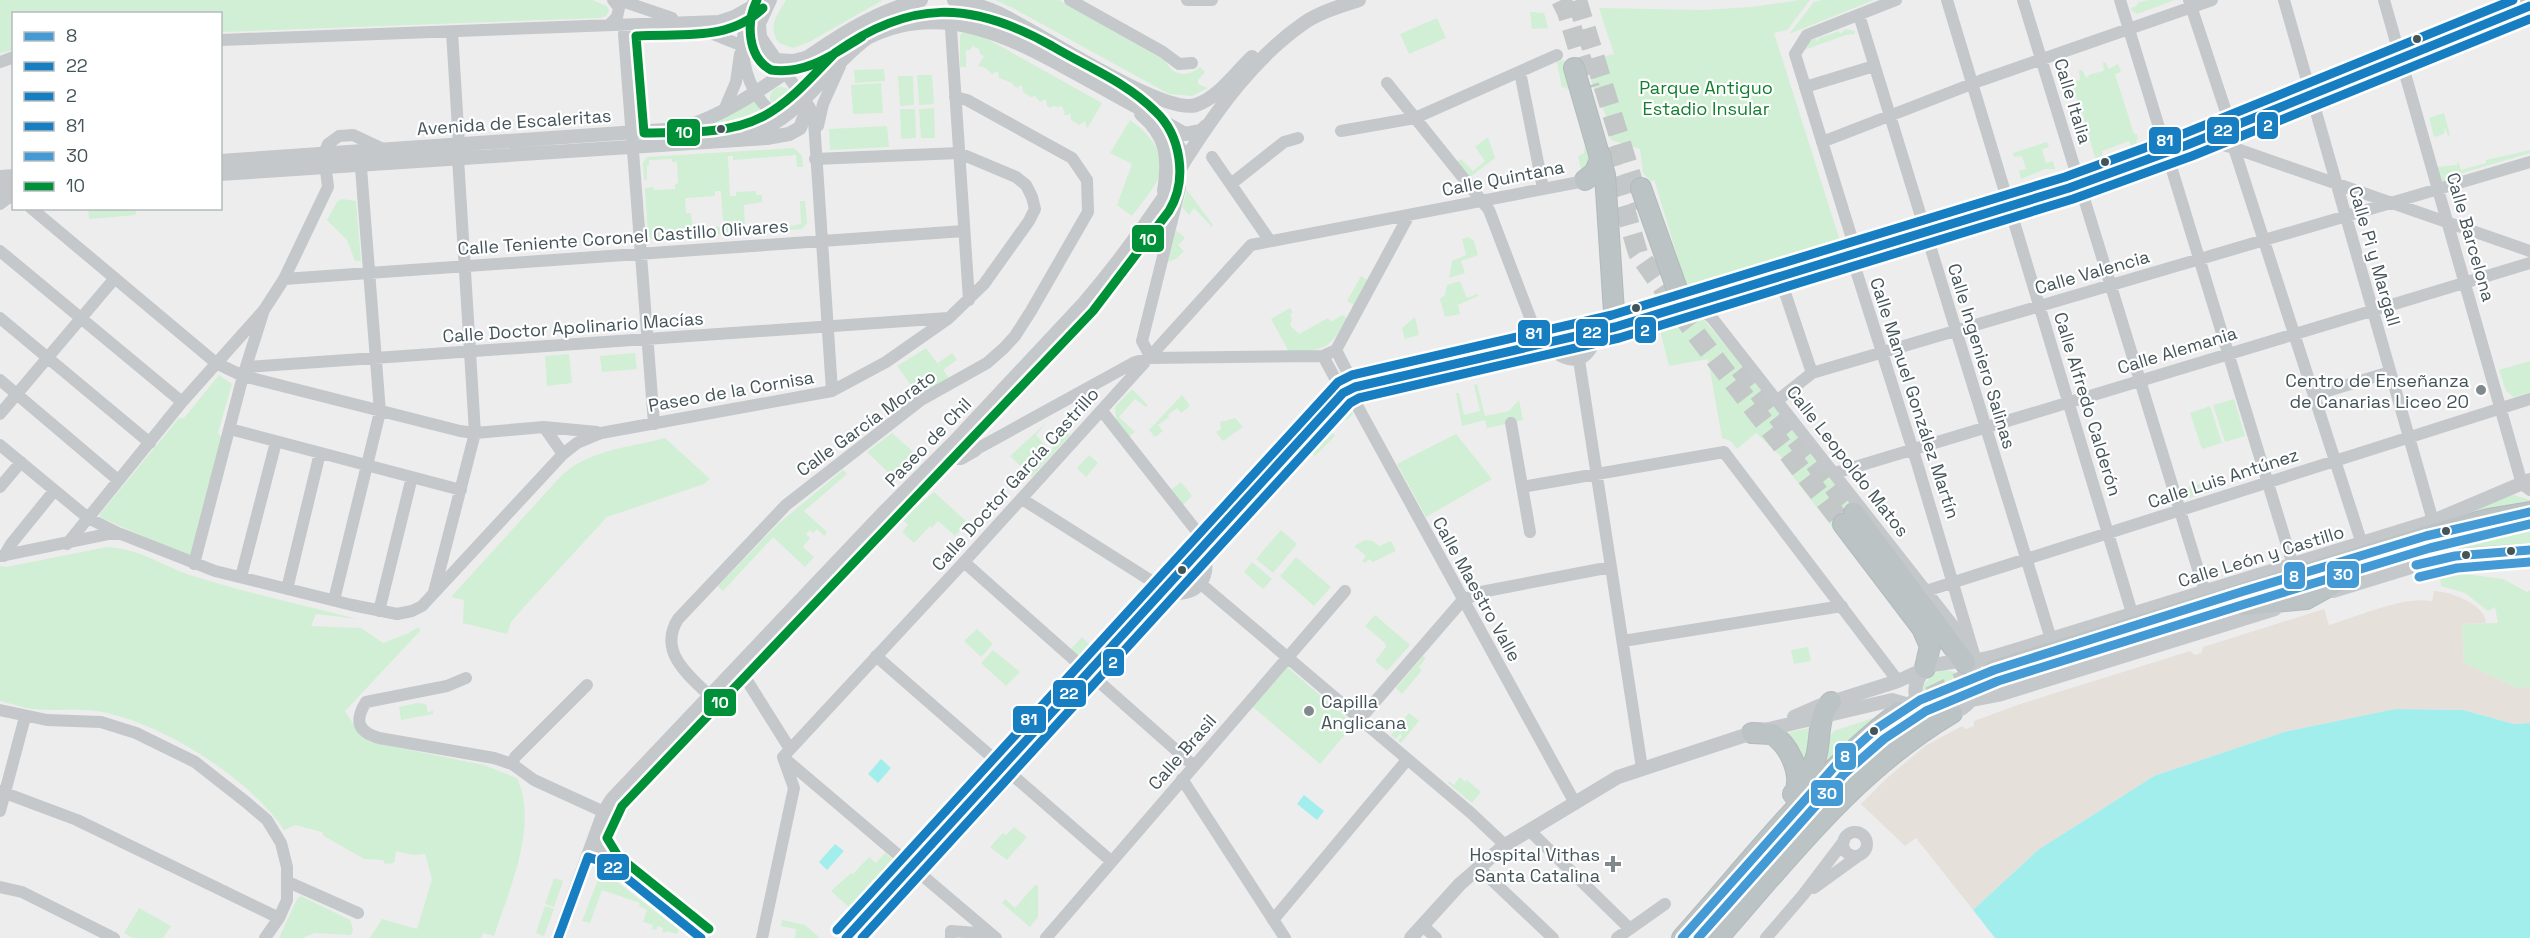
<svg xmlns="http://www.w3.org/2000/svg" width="2530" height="938" viewBox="0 0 2530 938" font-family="'Space Grotesk',sans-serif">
<rect width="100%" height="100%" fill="#eeeded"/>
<path fill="#d0efd4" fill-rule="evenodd" d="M0,0H592L607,6L609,11L606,16L599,18L221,32L220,14H14L13,50L0,53Z
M786,0H883L809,42L793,48L779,43C767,27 777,15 786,0Z
M995,0H1059L1166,61C1172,77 1189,77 1200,67L1205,72L1198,80V84L1208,88L1192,96L1169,94L1013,8Z
M1800,0H1810L1787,30L1774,33L1841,244L1688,292L1654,179L1652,182L1643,173L1640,149L1611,140L1609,123L1591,81L1597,75L1602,57L1614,54L1599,8L1703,10L1751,7Z
M1822,0H1874L1789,34L1814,2Z
M2148,0H2175L2137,14L2132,11L2131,8L2138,5L2137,3Z
M1530,12L1544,13L1548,28L1532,29Z
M1437,18L1446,38L1409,54L1400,34Z
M1845,29L1855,31V34L1846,35L1804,50L1810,40L1816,39L1817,42L1819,38L1839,31L1840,34Z
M963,32L982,36L1102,103L1087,129L1085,121L1079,125L1071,120L1070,113L1068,115H1063L1065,112L1061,105L1060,107L1052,106L1051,108L1047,106L1046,99L1040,102L1035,96L1031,97L1023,92L1022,85L1016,88L1012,83L999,78L998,71L992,74L986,68L978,66L984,56L980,54L979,49L974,47V44L970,50H966V67H960V35Z
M835,49H838L841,54L813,84L802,69Z
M1564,60L1593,151L1592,163L1582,174L1578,156L1584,153L1585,144L1570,91L1565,87L1562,88L1557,62Z
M2105,62L2109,69L2118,64L2121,72L2115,74L2134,134H2137L2138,139L2136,140L2137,143L2131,147L2129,141L2102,151L2103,157L2096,160L2090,140L2083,142L2082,139L2090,137L2083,121L2084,120L2083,114H2074L2073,111L2080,107L2075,95L2074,88L2066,89V83L2080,80L2079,71L2082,70L2086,78L2091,74L2104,71L2103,63Z
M884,69L885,81L855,83L854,70Z
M917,75H932L934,104L919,105Z
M898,76H913L914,105L900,106Z
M881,83L883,113L853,114L851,85Z
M770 98a11 11 0 1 1 22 0a11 11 0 1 1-22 0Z
M753,99L769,121L748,129L708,136L704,134L703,128Z
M934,108L935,138H921L919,109Z
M900,109H915L916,138L901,139Z
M2444,113L2450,135L2448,136L2445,127L2444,134L2434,137L2429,118Z
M1130,120C1147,132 1167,152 1159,176C1154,190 1140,204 1132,216L1117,205L1132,164L1110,153Z
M887,126L889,147L830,150L829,129Z
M1488,137L1495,158L1470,177L1457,162L1461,159L1473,171L1485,161L1475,147Z
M2047,142L2049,147L2042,149L2046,163L2053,161L2055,169H2045L2021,179L2019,171L2026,169L2022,156L2014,157L2013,153Z
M794,148L802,156L803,167H797L796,155L733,160V156H728L730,196H736V192L756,191V195H762V202L744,205L745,228L768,229V226H774L773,230L653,240L648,235L645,188L653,187L654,190L675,189V184L678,183L677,162H672V159L649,160V165L647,166V180H644L643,163L647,157ZM715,191H721L723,221H728V226L698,228V233L693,234L691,213H686L685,198L715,196Z
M2530,150V153L2462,173L2463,179L2445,183L2441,180L2437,167L2457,165L2458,161L2461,170L2486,163V160Z
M1187,190L1213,225L1212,227L1194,208L1189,215L1182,207Z
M342,199L356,201L361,261H355L347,240L327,220L337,202Z
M800,201H805L807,223L802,229L781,231L779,228L801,224Z
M88,209H136V215L89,219Z
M1176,230L1185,238L1178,245L1184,251L1176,259L1168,262Z
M1468,237L1474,241L1478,255L1461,261L1465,273L1449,278L1452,261L1466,255L1462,239Z
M1361,276L1368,280L1352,309L1353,304L1347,301Z
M1460,281L1467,298L1477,294L1478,296L1458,305L1460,314L1445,317L1440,299L1445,295L1447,285Z
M1290,308L1293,313L1290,314L1292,319L1290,325L1299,334L1328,318L1331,322L1342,315L1347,318C1330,349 1324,351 1289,352L1271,319Z
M1415,317L1419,335L1405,339L1402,328Z
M1697,317L1703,319L1774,401L1859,512L1835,531L1784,465L1787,462L1756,433L1737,449L1731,441L1722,438L1708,359L1669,366L1659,326Z
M926,348L940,367L938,363L952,353L957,360L943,370L949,378L919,396L897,366Z
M635,353L637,369L602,372L600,356Z
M569,354L572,383L547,386L545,356Z
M2530,361V392L2514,397L2506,391L2499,370Z
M219,375L232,384L218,433L222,438L190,557L100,517V514L179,418H184Z
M1477,384L1485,416L1509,411L1519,400L1523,420L1487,428L1485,420L1462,426L1456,393H1459L1464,415L1480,411L1474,385Z
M1132,389L1148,405L1146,407L1135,399L1119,417L1135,432L1129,437L1116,420L1115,407Z
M1182,395L1190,406L1181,413L1177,408L1168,415L1169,417L1158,425L1163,431L1155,437L1149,430Z
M2234,399L2245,436L2225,442L2213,405Z
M2210,406L2222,443L2202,449L2190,413Z
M1344,408H1349L1353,414L1348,419L1335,422L1336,427L1331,431L1335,436L1315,456L1307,449Z
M1235,418L1243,427L1223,441L1216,432L1221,429L1220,422Z
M1048,421L1036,435L1048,449H1052L1056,442L1054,440L1064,430L1070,435L1032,477L1010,456Z
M892,433L919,457L897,481L867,452Z
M1456,434L1492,479L1426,517L1397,464Z
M665,438L710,479L704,484L607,517L524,607L511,622L507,634L463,623L464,600L451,597L562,475C591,449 628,448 665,438Z
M1089,455L1098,463L1086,477L1077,468Z
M843,470L847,474L804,511L827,532L824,536L817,529L813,533L810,530L806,534L810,538L803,547L814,557L805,567L773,537L723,591L718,586L778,524Z
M2209,481L2212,491L2190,498L2187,488Z
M1181,482L1192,496L1183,505L1171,490Z
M934,492L967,522L955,536L938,521L932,528L930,526L914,543L902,532L908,525L902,519Z
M2514,495L2530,500V507L2384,540L2465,515L2508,496Z
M1281,530L1297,544L1273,573L1256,559Z
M2530,531V544L2394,565L2453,547Z
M1365,540L1373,541L1379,546L1391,541L1396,551L1373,562L1369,559L1365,563L1362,561L1366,556L1354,546Z
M107,547C139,548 164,567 193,576C247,593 303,605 357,619L316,614L311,626L361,628L383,643L409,633L418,627L421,630L345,711L361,736L370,742L484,765L517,778C539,825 509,890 494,936L483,933L481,938H370L382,919L417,929L432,879L425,854L413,855L396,851L394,863L385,864L383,860L364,859L324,836L322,832L295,825L284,830C250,778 157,719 95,711C73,708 49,712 26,708C18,706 9,703 0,701V566L6,567Z
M1296,557L1331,587L1314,606L1280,576Z
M1252,562L1272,579L1263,589L1244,572Z
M2450,572L2503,579L2527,592L2530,590V687L2517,688L2464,663L2462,624L2498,623L2495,607L2488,611L2465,593L2441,586L2440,576Z
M1375,615L1410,645L1387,671L1375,661L1386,647L1385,643L1365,626Z
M977,629L993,644L981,657L964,641Z
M1103,635L1107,638L1091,655L1079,657L1071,649L1082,637L1092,647Z
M1808,647L1811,661L1794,664L1791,650Z
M993,650L1020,672L1006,686L981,663Z
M1423,656L1426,658L1419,667L1422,670L1402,694L1396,688Z
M1287,667L1354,724L1320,764L1253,707Z
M1944,670C1984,673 1961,711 1929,703L1923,697L1922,687L1933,674Z
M417,703L426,704L428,713L433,710V714L401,720L399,707Z
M1891,712L1821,770L1828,739L1834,731Z
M1409,713L1419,721L1401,743L1398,741L1402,736L1400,734L1396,739L1391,735Z
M1815,727L1804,771L1787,735L1790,732Z
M1460,777L1465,782L1467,780L1481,792L1472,803L1448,783L1449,781L1454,785Z
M1014,827L1027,837L1007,860L990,847L1003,833L1006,835Z
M885,853L894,860L893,871L861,906L858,902L851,909L831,891L851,873L853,874L869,857L876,863Z
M607,874L679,930L677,934L667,931L666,933L662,932L663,928L658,926L656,930L652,929L653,925L643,922L647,910L639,906L640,903L602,890L590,923L582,921L599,877Z
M554,878L563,881L554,907L545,904Z
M1036,884L1038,886V917L1030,927L1002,903L1005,899L1015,908Z
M301,896L350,920L353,929L351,935L315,933L302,938H279L297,899Z
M545,906L554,909L544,936L536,933Z
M139,908L171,926L163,938H133L124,933Z
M782,920L805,925L820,938H795L796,929L781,926Z"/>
<path fill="#e6e0db" d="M2434,591C2450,591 2486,605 2486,623L2462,624L2464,663L2517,688L2530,687V723L2514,724L2463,710L2395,709L2284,732L2154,776L2038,850L1973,910L1916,838L1905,846L1861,804L1887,778L1925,746L1962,726L1966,729L1974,726V721L2020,704L2190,651L2195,655L2201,653L2203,647L2324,609L2329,625C2359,616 2402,596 2432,601Z"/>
<path fill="#a2eeed" d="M2395,709L2463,710L2514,724L2530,723V938H1995L1973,910L2038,850L2154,776L2284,732Z
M881,759L891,768L878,783L868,774Z
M1304,795L1324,811L1317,820L1297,804Z
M835,844L844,851L827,870L819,862Z"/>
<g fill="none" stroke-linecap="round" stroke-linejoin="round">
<path stroke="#c4c7c8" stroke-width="20" stroke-dasharray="20 10" stroke-linecap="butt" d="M1561,0L1567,12L1590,88
M1577,0L1641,208
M1607,148L1638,253L1689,325L1843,524
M1740,369L1854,513
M1903,710L1962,681L1994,670
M1909,727L1947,702"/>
<g stroke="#b2babd" stroke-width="22">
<path id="trunk" d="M1574,68L1605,175L1615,327
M1585,180L1595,172L1601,157
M1641,188L1683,306
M1854,513L1965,663
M1843,524L1922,628L1930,646L1925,668
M2244,605L2306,599L2355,572
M1994,670L2447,530L2488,519L2530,512
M1752,733L1772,734C1789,745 1801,771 1796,790
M1793,794C1802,783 1812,771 1816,757C1821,740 1817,715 1831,702
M1817,806L1857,764L1908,727
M1682,938C1752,860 1815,776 1899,712
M1718,938C1791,855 1856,770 1952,713"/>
</g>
<path stroke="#c4c8ca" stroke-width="12" d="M619,0L672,18
M755,0C732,36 742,97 782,119
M771,0L760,24L761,37L810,108L814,121L832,391
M1070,0L1163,52L1179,64L1192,63
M1187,0H1212
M1896,0L1807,35L1795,54L1853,242L1854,264L1917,463L1976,661L1975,669
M1947,0L2132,613
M2023,0L2205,592
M2120,0L2293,565
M2189,0L2231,127
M2284,0L2433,521
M2384,0L2522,484L2530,490
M2526,0L2530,16
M950,14L969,300
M1859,15L2051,639
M610,24L617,17L619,8L613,0
M688,24L775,59L793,60L805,57
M629,25L624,34L654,424
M452,32L459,145
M220,40L719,21L734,16L750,7
M0,62L14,57
M1520,72L1543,188
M1387,83L1489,210L1541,346
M1805,87L1874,66
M724,110L736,82L740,54
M818,126L823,104L840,66
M1341,131L1415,118L1557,55
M1822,142L1982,80L2212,0
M2191,145L2215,143L2234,148L2530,251
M2234,148L2362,544
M1212,157L1270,241
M1231,184L1284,142L1298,138
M0,204L9,197L14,198
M31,208L216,363L243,376L460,431L475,433L544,427L597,432
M0,251L182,402
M284,279L964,231
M1782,284L1812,373
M1688,307L1700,309L1712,318L1970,647
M0,318L150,443
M1595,332C1594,346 1591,353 1579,360L1642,768
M1548,344C1557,356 1564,360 1579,360
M1336,350L1409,215
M1336,350L1355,387
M1323,356L1343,393
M1151,358L1142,341L1180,188L1178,170
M246,367L948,318
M0,380L118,480
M1349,391L1575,803
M2314,395L2390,372
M1778,400L1812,373L2530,162
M1102,411L1206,543
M0,414L115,278
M1511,423L1530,532
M544,427L563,454
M230,429L461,490
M0,445L88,518L120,534
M975,450L1135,362L1151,358L1323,356L1336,350
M1835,473L2530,263
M0,487L21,462
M1522,487L1724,452L1898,681
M1022,499L1172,594C1202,596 1213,574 1202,548
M67,544L182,402L264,310L284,279L328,187L324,154L328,144L339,136L353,135L383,149
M0,556L108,534H121L215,571L352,605L397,614L412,611L422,606L563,454L577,443L601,433L832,391L886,362L949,318L984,284L1029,221L1035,209L1032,197L1026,185L1016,177L959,153L815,159
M4,556L11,544L54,491
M964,562L1194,766
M194,564L243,376L263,313
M241,577L276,442
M1201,584L1471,813L1505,845
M287,589L320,453
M1926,591L2530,399
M434,592L475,433L458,158
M334,600L380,412L360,155
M379,611L412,477
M1623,641L1842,606
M876,656L1111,861
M736,668L746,679L790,749
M466,678L447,686L366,702C354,721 358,732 379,738L494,758L512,764L534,780L604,812
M709,695C687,674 658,651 678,619L786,505L921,400L987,363L1004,348L1015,336L1031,311L1088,212L1087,180L1072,158L967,100L955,97
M0,710L47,720L101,722L136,733L195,762L246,802L267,820L281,843L287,867V900L279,918L265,938
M1360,719L1462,601L1481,592L1611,567
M784,758L996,938
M512,764L515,757L587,685
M1182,779L1285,938
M0,791L77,820L279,918
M0,811L25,717
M1529,830L1630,929
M1843 844a12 12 0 1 1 24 0a12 12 0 1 1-24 0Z
M595,836L597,847L609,864L701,938
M1478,867L1553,938
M288,882L358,913
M0,887L22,892L114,938
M1814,888L1861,854
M1273,920L1407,760
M1422,925L1436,938
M762,938L794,788L783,757L964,562L1251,245L1590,180
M951,938V931L991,934
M1046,938L1345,591
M1617,938L1665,904
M1766,938L1803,895L1844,841"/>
<path stroke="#c4c8ca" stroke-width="14" d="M954,0C970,3 984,6 998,13C1036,30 1163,116 1196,105C1219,97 1235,73 1252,57
M1141,114C1168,137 1169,158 1164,191
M1163,127L1172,136L1183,154L1180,166
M748,135C800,119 825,69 867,38C941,0 1011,37 1077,74C1113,94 1149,113 1185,134L1201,131L1206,126
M220,161L679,129C768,103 830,22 921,0
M220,174L767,138L789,134L800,128L805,115L804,100
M0,177L14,176
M0,189L14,188
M1695,304L1714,306L1763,291L1782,284L1789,274
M939,458H961L975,450
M2333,591L2437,559L2473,554L2530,550
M1965,663L1996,656L2433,521L2530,480
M1972,700L1998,695L2275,609
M1794,717L1819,706L1898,681L1933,665L1958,661L1965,663L1975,670C1988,734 1884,723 1925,668
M558,938L604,812L612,799L883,513L954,442L1084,303C1112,270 1138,236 1162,200C1171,187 1178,171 1187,157C1219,107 1255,57 1304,23C1320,12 1341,6 1359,0
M846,938L1343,393L1355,387L1541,346L1634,322L2069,188L2231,127
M1411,938L1460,884L1505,845L1618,777L1752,733L1892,700L1923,709"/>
<use href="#trunk" stroke="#bcc3c5" stroke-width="20"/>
<g stroke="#fff" stroke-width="14">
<path id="bus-1" d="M2416,565L2455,556L2530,550
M1682,938L1836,765L1876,729L1920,700L1994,670L2241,592L2426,536L2530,512"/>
</g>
<g stroke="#fff" stroke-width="14">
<path id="bus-2" d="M558,938L588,857L609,864L701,938
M846,938L1343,393L1355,387L1615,327L2069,188L2187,145L2530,6"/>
</g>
<g stroke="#fff" stroke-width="14">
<path id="bus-3" d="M862,938L1350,403L1359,398L1619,338L2073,199L2192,156L2530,19"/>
</g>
<g stroke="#fff" stroke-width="14">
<path id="bus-4" d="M837,930L1338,382L1352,375L1612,315L2065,177L2183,134L2513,0"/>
</g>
<g stroke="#fff" stroke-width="14">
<path id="bus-5" d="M2419,577L2457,568L2530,562
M1698,938L1844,774L1884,739L1926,711L1998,681L2245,604L2430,548L2530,524"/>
</g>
<g stroke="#fff" stroke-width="14">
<path id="bus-6" d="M757,0C746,22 747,57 771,70C806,75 834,54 862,37
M709,929L618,856L607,838L622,806L1093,311L1169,211C1188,180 1181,135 1155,111C1126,82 1087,67 1052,46C971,0 909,0 835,53C813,75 792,101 764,116C728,135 684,132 644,133L636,36C680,33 730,42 763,8"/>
</g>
<use href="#bus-1" stroke="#449ad5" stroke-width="9"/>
<use href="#bus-2" stroke="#187ec2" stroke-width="9"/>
<use href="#bus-3" stroke="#187ec2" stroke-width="9"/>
<use href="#bus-4" stroke="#187ec2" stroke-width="9"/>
<use href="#bus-5" stroke="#449ad5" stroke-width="9"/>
<use href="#bus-6" stroke="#009038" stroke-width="9"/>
</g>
<g fill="#44555a" stroke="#fff" stroke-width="2">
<circle cx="2417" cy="39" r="5"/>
<circle cx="721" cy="129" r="5"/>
<circle cx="2105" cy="162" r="5"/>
<circle cx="1636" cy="308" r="5"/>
<circle cx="2446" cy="531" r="5"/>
<circle cx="2511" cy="551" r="5"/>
<circle cx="2466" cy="555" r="5"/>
<circle cx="1182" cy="570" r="5"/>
<circle cx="1874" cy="731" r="5"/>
</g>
<g fill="#808a8d" stroke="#fff" stroke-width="2">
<circle cx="2481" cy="390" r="6"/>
<circle cx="1309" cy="711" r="6"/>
<path d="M1610 855h6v6h6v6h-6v6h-6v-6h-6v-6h6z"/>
</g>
<g text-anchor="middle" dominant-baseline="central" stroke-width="4.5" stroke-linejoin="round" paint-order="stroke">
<g font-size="18" fill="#127e2f" stroke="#fff">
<text x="1706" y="87">Parque Antiguo<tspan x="1706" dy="21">Estadio Insular</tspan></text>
</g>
<g font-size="18" fill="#44555a" stroke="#fff">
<text transform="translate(2073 101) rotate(73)">Calle Italia</text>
<text transform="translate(514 122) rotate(-4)">Avenida de Escaleritas</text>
<text transform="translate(1503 178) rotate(-11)">Calle Quintana</text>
<text transform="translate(623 237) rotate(-4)">Calle Teniente Coronel Castillo Olivares</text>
<text transform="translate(2471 237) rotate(74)">Calle Barcelona</text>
<text transform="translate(2375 256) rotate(74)">Calle Pi y Margall</text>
<text transform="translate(2092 272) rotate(-16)">Calle Valencia</text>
<text transform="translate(573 327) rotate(-4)">Calle Doctor Apolinario Macías</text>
<text transform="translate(2177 350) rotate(-17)">Calle Alemania</text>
<text transform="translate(1982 356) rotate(73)">Calle Ingeniero Salinas</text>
<text transform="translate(731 391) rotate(-10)">Paseo de la Cornisa</text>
<text transform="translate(1915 398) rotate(72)">Calle Manuel González Martín</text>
<text transform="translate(2088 404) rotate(73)">Calle Alfredo Calderón</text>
<text transform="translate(866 423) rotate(-36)">Calle García Morato</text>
<text transform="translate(928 442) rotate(-46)">Paseo de Chil</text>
<text transform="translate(1848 461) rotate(52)">Calle Leopoldo Matos</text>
<text transform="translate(2223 478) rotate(-18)">Calle Luis Antúnez</text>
<text transform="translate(1015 479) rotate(-48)">Calle Doctor García Castrillo</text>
<text transform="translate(2261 556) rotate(-17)">Calle León y Castillo</text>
<text transform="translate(1477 589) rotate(61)">Calle Maestro Valle</text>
<text transform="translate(1182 752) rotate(-49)">Calle Brasil</text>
</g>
<g font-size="18" fill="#44555a" stroke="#fff" text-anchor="end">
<text x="2469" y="380">Centro de Enseñanza<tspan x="2469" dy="21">de Canarias Liceo 20</tspan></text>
<text x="1321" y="701" text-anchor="start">Capilla<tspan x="1321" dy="21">Anglicana</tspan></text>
<text x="1600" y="854">Hospital Vithas<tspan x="1600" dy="21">Santa Catalina</tspan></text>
</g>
</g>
<g stroke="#fff" stroke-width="2">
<rect x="2256" y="111" width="23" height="29" rx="6" fill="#187ec2"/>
<rect x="2206" y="116" width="34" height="29" rx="6" fill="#187ec2"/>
<rect x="666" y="118" width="35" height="29" rx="6" fill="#009038"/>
<rect x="2148" y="126" width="34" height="29" rx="6" fill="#187ec2"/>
<rect x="1131" y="224" width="34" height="29" rx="6" fill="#009038"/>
<rect x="1634" y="316" width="23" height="28" rx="6" fill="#187ec2"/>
<rect x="1575" y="318" width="34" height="29" rx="6" fill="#187ec2"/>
<rect x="1517" y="319" width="34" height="28" rx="6" fill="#187ec2"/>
<rect x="2326" y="560" width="34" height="29" rx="6" fill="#449ad5"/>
<rect x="2283" y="561" width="23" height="29" rx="6" fill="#449ad5"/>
<rect x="1102" y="648" width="23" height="29" rx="6" fill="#187ec2"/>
<rect x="1052" y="679" width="35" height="29" rx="6" fill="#187ec2"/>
<rect x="703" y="688" width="34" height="29" rx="6" fill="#009038"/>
<rect x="1012" y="705" width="35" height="29" rx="6" fill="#187ec2"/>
<rect x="1834" y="742" width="23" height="29" rx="6" fill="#449ad5"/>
<rect x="1810" y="779" width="34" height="28" rx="6" fill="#449ad5"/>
<rect x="596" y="853" width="34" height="28" rx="6" fill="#187ec2"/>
</g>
<g font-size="16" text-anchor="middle" font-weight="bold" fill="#fff">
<text x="2268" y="131">2</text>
<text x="2223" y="136">22</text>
<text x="684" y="138">10</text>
<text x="2165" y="146">81</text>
<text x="1148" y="245">10</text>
<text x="1645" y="336">2</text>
<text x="1592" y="338">22</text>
<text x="1534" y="339">81</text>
<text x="2343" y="580">30</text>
<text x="2294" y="582">8</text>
<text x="1113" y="668">2</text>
<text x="1069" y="699">22</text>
<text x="720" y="708">10</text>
<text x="1029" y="725">81</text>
<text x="1845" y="762">8</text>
<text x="1827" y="799">30</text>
<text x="613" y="873">22</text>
</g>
<rect x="12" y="12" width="210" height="198" fill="#ffffff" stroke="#b4bbbd" stroke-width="1.5"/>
<rect x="24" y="32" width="30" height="9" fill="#449ad5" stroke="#b4bbbd" stroke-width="1.5"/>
<text x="66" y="42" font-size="18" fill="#44555a">8</text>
<rect x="24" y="62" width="30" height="9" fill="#187ec2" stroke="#b4bbbd" stroke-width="1.5"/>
<text x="66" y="72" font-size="18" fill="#44555a">22</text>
<rect x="24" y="92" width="30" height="9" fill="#187ec2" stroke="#b4bbbd" stroke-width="1.5"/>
<text x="66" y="102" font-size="18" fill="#44555a">2</text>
<rect x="24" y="122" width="30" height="9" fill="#187ec2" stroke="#b4bbbd" stroke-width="1.5"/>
<text x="66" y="132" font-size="18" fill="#44555a">81</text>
<rect x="24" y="152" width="30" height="9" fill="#449ad5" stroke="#b4bbbd" stroke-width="1.5"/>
<text x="66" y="162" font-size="18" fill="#44555a">30</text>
<rect x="24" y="182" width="30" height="9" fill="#009038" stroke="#b4bbbd" stroke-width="1.5"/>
<text x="66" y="192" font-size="18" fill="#44555a">10</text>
</svg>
